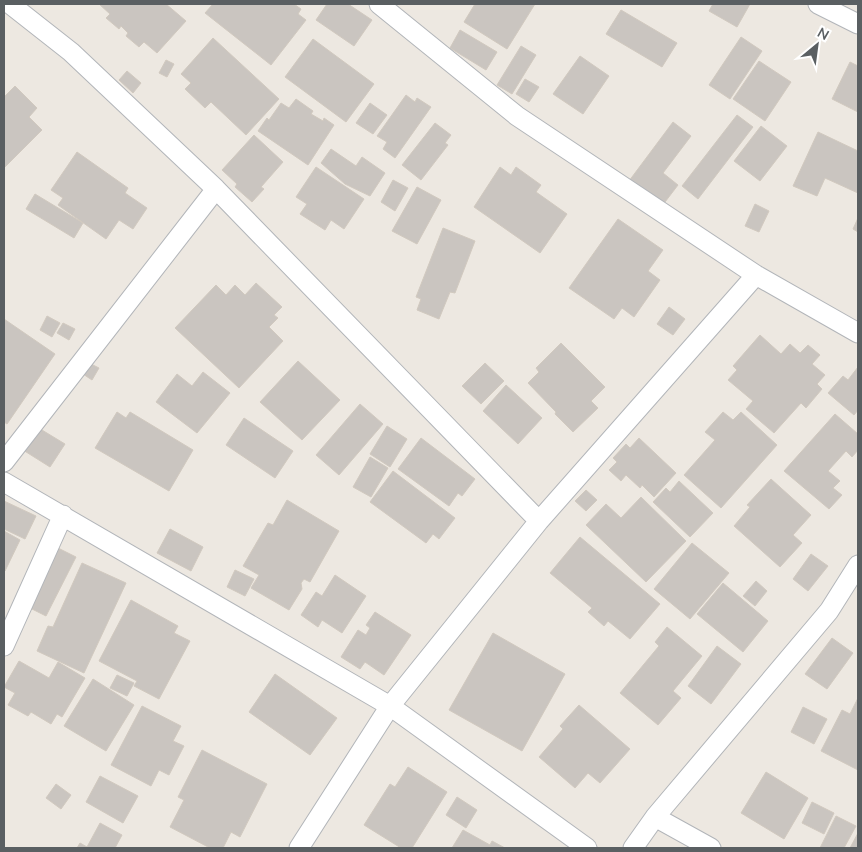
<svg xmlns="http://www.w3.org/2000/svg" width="862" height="852" viewBox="0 0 862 852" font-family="Mulish,sans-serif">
<rect width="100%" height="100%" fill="#ede8e1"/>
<path fill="#cac5c0" stroke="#d1c9bf" d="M99,4H166L186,21L157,53L144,42L139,47L126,36L128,33L121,26L119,29L106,18L110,14Z
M213,4H294L301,9L298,14L306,20L271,65L205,13Z
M327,4H348L372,20L354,46L316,20Z
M475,4H535L507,49L464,22Z
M713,4H750L737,27L709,11Z
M621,10L677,43L662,67L606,34Z
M460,30L497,52L486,70L450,48Z
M741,37L762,51L730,99L709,85Z
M213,38L279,99L246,135L211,102L205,108L185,89L191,83L181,74Z
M313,39L374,84L346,122L285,77Z
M521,46L536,55L512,94L497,85Z
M580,56L609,76L583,114L553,94Z
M166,60L174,64L167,77L159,73Z
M759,61L791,82L765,121L733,99Z
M850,62L858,66V112L832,99Z
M127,71L141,83L133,93L119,80Z
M525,79L539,87L529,102L516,94Z
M15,86L37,108L29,117L42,130L4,168V97Z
M406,95L415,102L417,98L431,107L395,158L383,149L387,142L377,136Z
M296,99L313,111L311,114L323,121L324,118L334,125L308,165L258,131L267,118L269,120L281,103L289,108Z
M370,103L387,115L373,134L356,123Z
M737,115L753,127L698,199L682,186Z
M673,122L691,136L663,173L678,185L662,206L629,181Z
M435,123L451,135L445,143L448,145L421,180L402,165Z
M761,126L787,146L760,181L734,161Z
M818,132L858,151V193L825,178L817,196L793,186Z
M254,135L283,162L261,187L264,189L252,202L235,187L237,184L222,170Z
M331,149L356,166L362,157L385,173L370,196L345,184L321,163Z
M77,152L128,188L125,193L147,208L133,229L119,220L106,239L58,205L63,198L51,190Z
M316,167L364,199L344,229L331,220L325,230L300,214L307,204L296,197Z
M500,167L511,175L516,167L541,185L536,192L567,214L540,253L474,207Z
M393,180L408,188L395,211L381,202Z
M417,187L441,200L417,244L392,231Z
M35,194L83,223L74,238L26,209Z
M755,204L769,211L759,232L745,226Z
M858,218V232L853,229Z
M618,219L663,250L648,271L660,280L634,317L622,308L614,319L569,288Z
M443,228L475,241L455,293L450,292L439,319L417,310L421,299L416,297Z
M256,283L282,307L274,315L278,318L269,327L283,341L239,388L175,328L216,285L226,295L235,285L245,295Z
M669,307L685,319L673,335L657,324Z
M47,316L60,323L52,337L40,330Z
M4,319L55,354L7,424L4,422Z
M63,323L75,329L69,340L57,333Z
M760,335L781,354L790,344L800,353L808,345L820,355L812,364L825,375L817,384L822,389L806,408L801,403L774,433L746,409L753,401L728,380L737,370L733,366Z
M561,343L605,387L591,401L598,408L573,432L555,414L556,412L528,383L539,372L536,368Z
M298,361L340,400L302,440L260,402Z
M89,363L99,368L92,380L83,374Z
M485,363L504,381L481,404L462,386Z
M858,367V410L854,415L828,393L843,376L848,380Z
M203,372L230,393L197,433L156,402L177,374L192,386Z
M506,385L542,418L518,444L483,411Z
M360,404L383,424L339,475L316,455Z
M117,412L126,418L130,412L193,450L169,491L95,448Z
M723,412L733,420L741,412L777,445L721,508L684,475L715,440L705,432Z
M835,414L858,434V450L852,457L846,451L828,471L840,481L833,488L842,495L829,509L784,471Z
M244,418L293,451L275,478L226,445Z
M387,426L407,439L390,467L370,454Z
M37,427L65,444L50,467L23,450Z
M421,438L475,479L462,496L458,493L449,506L398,469Z
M639,438L676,473L654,497L642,485L640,488L626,475L621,481L609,470L617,462L613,458L626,444L630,448Z
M370,457L388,468L371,497L353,487Z
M393,471L455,518L439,539L433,534L426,543L370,502Z
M771,479L811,515L793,535L802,543L780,567L734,526L750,507L747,505Z
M679,481L713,513L690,537L653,502L666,488L670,492Z
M586,490L597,500L586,511L575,501Z
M641,497L686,541L646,582L586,525L606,504L621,518Z
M287,500L339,531L310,582L304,579L301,583L302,589L289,610L251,588L259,575L243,566L268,523L273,525Z
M4,501L36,516L25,539L4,529Z
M170,529L203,547L191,571L157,553Z
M4,531L20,540L5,571L4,570Z
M580,537L660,604L630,639L608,621L604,626L588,612L592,608L550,573Z
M692,543L729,573L690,619L654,589Z
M58,548L76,557L46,616L28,607Z
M811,554L828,566L808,591L793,579Z
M82,563L126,583L84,673L37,651L48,626L53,627Z
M235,570L254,579L245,596L227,587Z
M335,575L366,596L342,633L322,620L318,627L301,615L316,592L322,596Z
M756,581L767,591L755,606L743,596Z
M723,583L768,621L743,652L697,614Z
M131,600L178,626L174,633L190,641L159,699L134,686L137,681L99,661Z
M375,612L411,635L384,675L365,662L360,669L341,657L358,630L366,635L370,628L366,625Z
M667,627L702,656L673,691L681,698L658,725L620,693L659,646L655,642Z
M493,633L565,674L522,751L449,710Z
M832,638L853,653L827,689L805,674Z
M717,646L741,664L711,704L688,686Z
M19,661L49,678L58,662L85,678L62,717L57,714L51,724L31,712L28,716L8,705L15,693L4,687Z
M275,674L337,718L310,755L249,712Z
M117,675L134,683L127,696L110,688Z
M93,679L134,705L106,751L64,726Z
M858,698V770L821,751L842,710L850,714Z
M579,705L630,749L600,783L588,773L575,788L539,757L563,729L560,726Z
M142,706L181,726L173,741L184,746L169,775L159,770L151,786L111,765Z
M803,707L827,719L814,744L791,732Z
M202,750L267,784L240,837L231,832L223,848H210L170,827L184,800L178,797Z
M408,767L447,792L412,848H401L364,825L390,784L395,787Z
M766,772L808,798L784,839L741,813Z
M100,776L138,796L123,823L86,802Z
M56,784L71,795L61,809L46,798Z
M457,797L477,810L466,828L446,815Z
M812,802L834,813L824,834L802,823Z
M836,816L856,826L844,848H820Z
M100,823L122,835L115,848H77L80,843L87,847Z
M463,830L490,845L492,841L505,848H452Z
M858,833V848H850Z"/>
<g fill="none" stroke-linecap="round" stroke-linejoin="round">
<g stroke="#b2b5b9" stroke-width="21">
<path id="minor" d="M10,4L71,52L216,189L539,521
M379,4L517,116L756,275L858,333
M818,4L858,24
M4,462L216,189
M4,482L390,706L587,848
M4,646L63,515
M655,817L711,848
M299,848L390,706L539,521L756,275
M633,848L655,817L829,611L858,565"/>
</g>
<use href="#minor" stroke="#fff" stroke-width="19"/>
</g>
<rect width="862" height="852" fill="none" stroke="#5a5f62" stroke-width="10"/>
<g transform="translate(817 45) rotate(29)" stroke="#ffffff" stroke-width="4" paint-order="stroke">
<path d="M0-4L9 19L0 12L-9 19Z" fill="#5a5f62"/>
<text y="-8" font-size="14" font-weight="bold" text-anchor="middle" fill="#5a5f62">N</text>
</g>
</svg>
